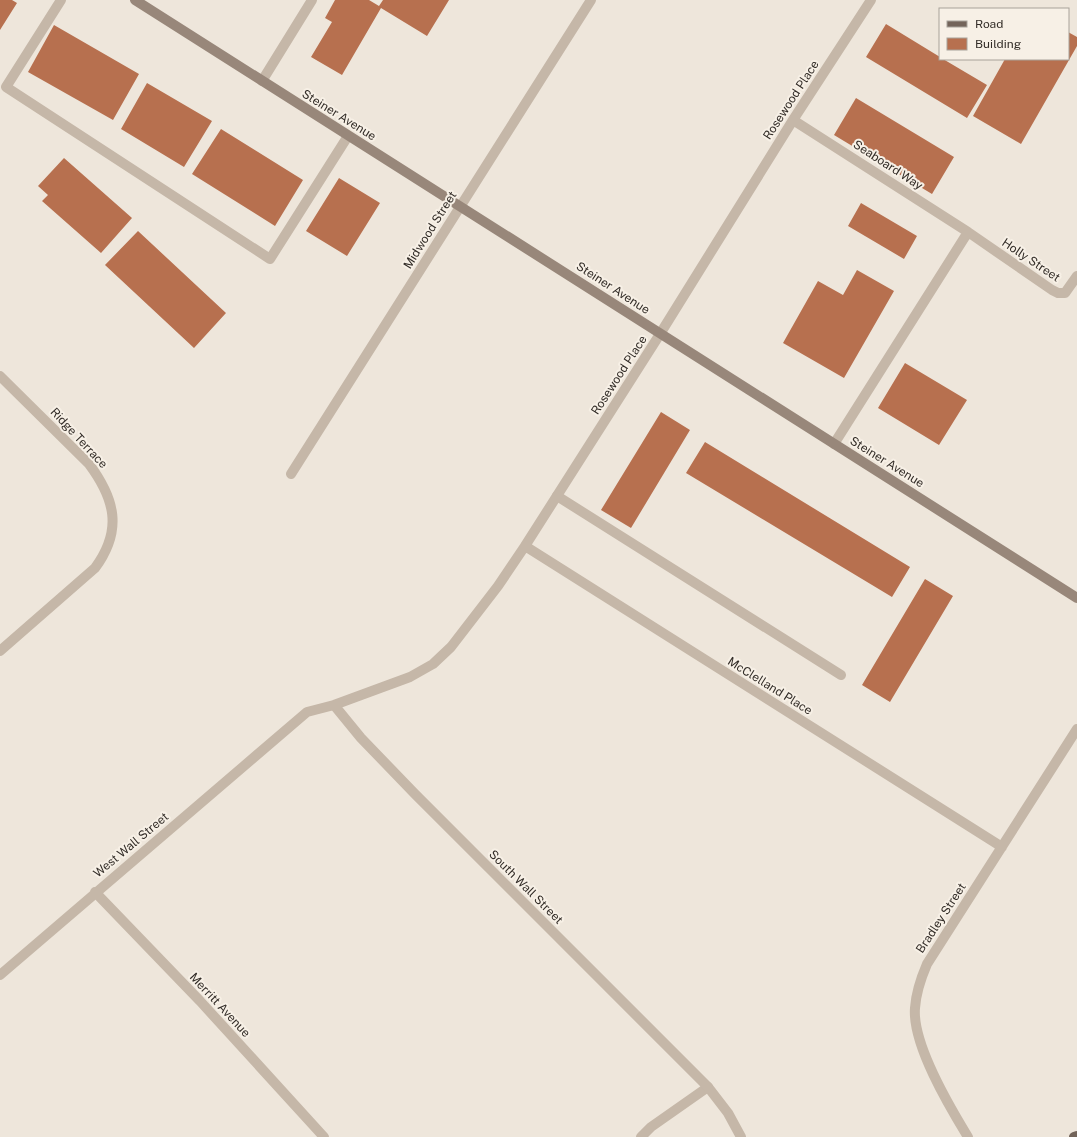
<svg xmlns="http://www.w3.org/2000/svg" width="1077" height="1137" viewBox="0 0 1077 1137" font-family="'Public Sans',sans-serif">
<rect width="100%" height="100%" fill="#eee6db"/>
<path fill="#b7704f" d="M0,0H12L17,3L0,30Z
M335,0H369L379,6L383,0H449L427,36L381,8L342,75L311,57L332,22L325,18Z
M886,24L940,57V59H943L987,85L967,118L866,57Z
M54,25L139,74L113,120L28,72Z
M1068,32L1077,37V46L1021,144L973,116L1005,59H1068Z
M147,83L212,121L184,167L121,129Z
M856,98L954,157L932,194L834,135Z
M221,129L303,180L275,226L192,174Z
M64,158L132,218L101,253L42,201L48,195L38,186Z
M339,178L380,203L347,256L306,231Z
M861,203L917,236L904,259L848,226Z
M138,231L226,313L194,348L105,265Z
M857,270L894,291L844,378L783,343L818,281L843,295Z
M905,363L967,400L939,445L878,408Z
M661,412L690,430L631,528L601,510Z
M705,442L910,567L892,597L686,473Z
M925,579L953,596L890,702L862,685Z"/>
<g fill="none" stroke-linecap="round" stroke-linejoin="round">
<path stroke="#c5b7a8" stroke-width="10" d="M61,0L6,87L270,259L348,136
M557,496L841,675
M641,1137L651,1127L708,1087"/>
<path stroke="#c5b7a8" stroke-width="10" d="M262,81L312,0
M793,120L968,232L1052,290L1058,293H1065L1077,276
M0,376L89,464C115,499 123,530 95,568L0,651
M834,444L968,232
M291,474L591,0
M525,546L1002,847
M334,705L361,738L415,794L708,1087L728,1113L741,1137
M95,892L200,1001L324,1137
M0,975L307,712L334,705L410,677L433,664L451,647L498,586L525,546L660,334L793,120L871,0
M968,1137C949,1106 912,1044 915,1008C916,992 921,978 927,964L1077,729"/>
<path stroke="#98877a" stroke-width="10" d="M135,0L1077,598"/>
<path stroke="#73645a" stroke-width="10" d="M1074,1137L1077,1136"/>
</g>
<g text-anchor="middle" dominant-baseline="central" stroke-width="4" stroke-linejoin="round" paint-order="stroke">
<g font-size="12" fill="#322c27" stroke="#f7f0e6">
<text transform="translate(791 100) rotate(-57)">Rosewood Place</text>
<text transform="translate(339 115) rotate(32)">Steiner Avenue</text>
<text transform="translate(888 165) rotate(33)">Seaboard Way</text>
<text transform="translate(430 230) rotate(-58)">Midwood Street</text>
<text transform="translate(1031 260) rotate(34)">Holly Street</text>
<text transform="translate(613 288) rotate(33)">Steiner Avenue</text>
<text transform="translate(619 375) rotate(-57)">Rosewood Place</text>
<text transform="translate(79 438) rotate(47)">Ridge Terrace</text>
<text transform="translate(887 462) rotate(32)">Steiner Avenue</text>
<text transform="translate(770 686) rotate(32)">McClelland Place</text>
<text transform="translate(131 845) rotate(-40)">West Wall Street</text>
<text transform="translate(526 887) rotate(45)">South Wall Street</text>
<text transform="translate(941 918) rotate(-57)">Bradley Street</text>
<text transform="translate(220 1005) rotate(47)">Merritt Avenue</text>
</g>
</g>
<rect x="939" y="8" width="130" height="52" fill="#f7f0e6" stroke="#a8a29a"/>
<rect x="947" y="21" width="20" height="6" fill="#73645a" stroke="#a8a29a"/>
<text x="975" y="28" font-size="12" fill="#322c27">Road</text>
<rect x="947" y="38" width="20" height="12" fill="#b7704f" stroke="#a8a29a"/>
<text x="975" y="48" font-size="12" fill="#322c27">Building</text>
</svg>
